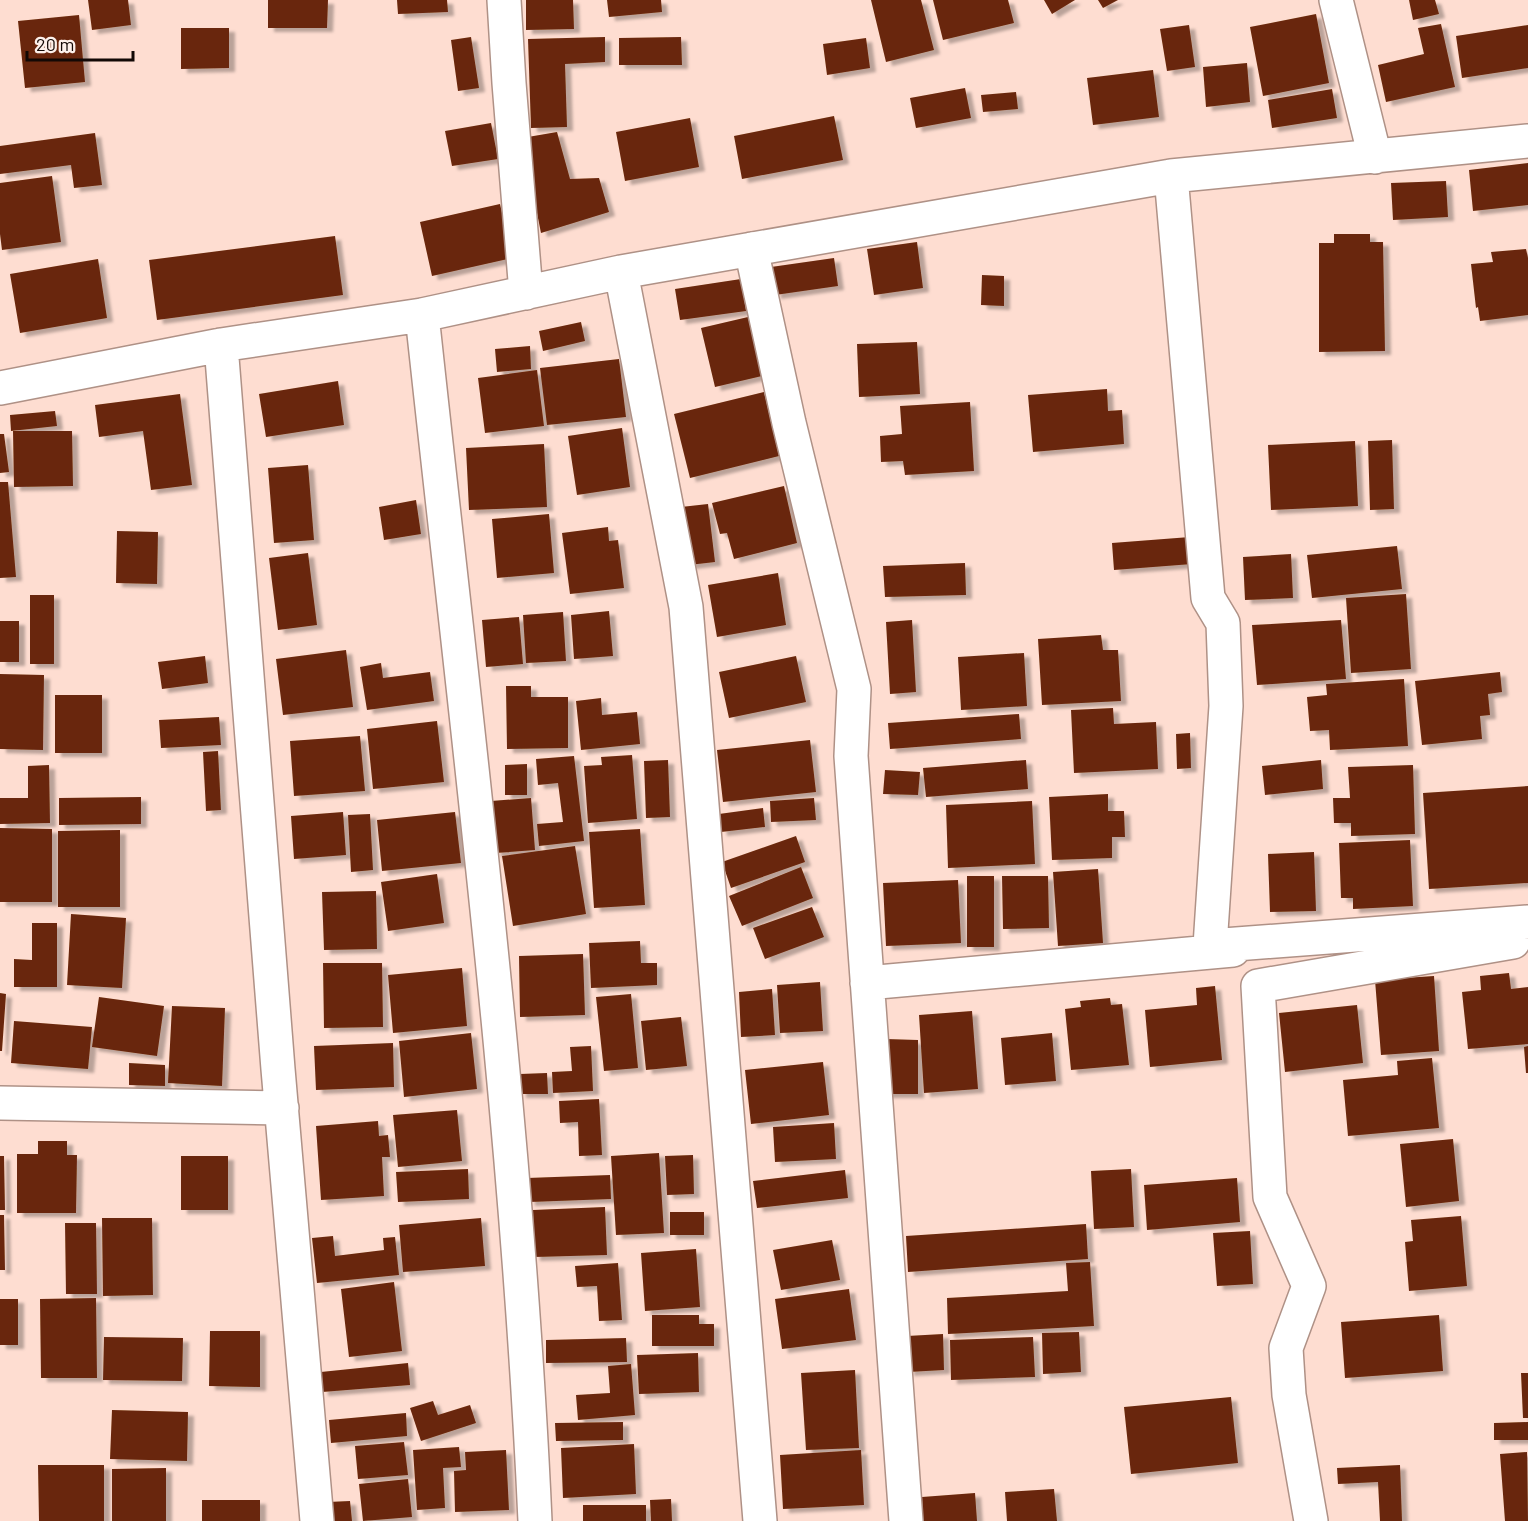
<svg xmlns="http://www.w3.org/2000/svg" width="1528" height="1521" viewBox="0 0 1528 1521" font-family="Barlow,sans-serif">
<defs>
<filter id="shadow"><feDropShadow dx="6" dy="4" stdDeviation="1.5" flood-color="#0004"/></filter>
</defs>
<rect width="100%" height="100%" fill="#feddd1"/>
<path fill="#692709" filter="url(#shadow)" d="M88,0H128L131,25L92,30Z
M268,0H328L327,28H268Z
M397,0H447L448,12L398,14Z
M526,0H573L574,29L526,30Z
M607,0H661L662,12L609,17Z
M871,0H921L934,50L886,62Z
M933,0H1008L1014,23L943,40Z
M1044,0H1075L1052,14Z
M1098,0H1118L1103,8Z
M1409,0H1435L1439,14L1413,20Z
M1316,14L1329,83L1263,96L1250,27Z
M79,15L85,82L25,88L18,21Z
M1441,24L1455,87L1386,102L1378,65L1424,54L1418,28Z
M1189,25L1195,67L1167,71L1160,29Z
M1528,25V68L1462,78L1456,36Z
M181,28H229V68L181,69Z
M471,37L479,88L458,91L451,40Z
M605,37V62L565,64L567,127L531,128L528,39Z
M681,37L682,65H619V38Z
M866,38L870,68L827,75L823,44Z
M1247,63L1250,102L1206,107L1203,67Z
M1153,70L1159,117L1093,125L1087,78Z
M965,88L971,118L916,128L910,98Z
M1332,89L1337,118L1272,128L1268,100Z
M1016,92L1018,109L983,112L981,95Z
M834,116L843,160L742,179L734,136Z
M690,118L699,167L625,181L616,132Z
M491,123L498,159L452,166L445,131Z
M557,132L570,179L599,178L609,212L541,233L522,138Z
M95,133L102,185L74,188L71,165L0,174V146Z
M1528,163V205L1473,211L1469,170Z
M52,176L61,242L2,250L0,234V183Z
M1446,181L1448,217L1393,220L1391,183Z
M500,204L512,258L432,276L420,222Z
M1334,234H1370V242H1383L1385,351L1319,352V243H1334Z
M335,236L343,295L157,320L149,260Z
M917,242L923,288L874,295L867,249Z
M1526,249L1528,258V315L1480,321L1478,307L1476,308L1471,264L1493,262L1491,252Z
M834,258L838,286L775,295L771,267Z
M98,259L107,318L20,333L10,274Z
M982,275L1004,276V306L981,305Z
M741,279L746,311L680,320L675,289Z
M748,317L762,376L715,387L701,328Z
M581,322L585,341L543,351L539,331Z
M917,342L920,394L859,397L857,344Z
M530,346L531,369L497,372L495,349Z
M619,359L626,417L547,425L540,368Z
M537,370L544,426L485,433L478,378Z
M338,381L344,425L266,437L259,394Z
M1107,389L1108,411L1122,410L1124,444L1033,452L1028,395Z
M764,392L779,456L690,478L674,414Z
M180,394L192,485L151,490L143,431L99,437L95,405Z
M970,402L974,471L905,475L903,461L881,462L880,436L902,434L900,406Z
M55,411L57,426L11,431L10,415Z
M622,428L630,487L577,495L568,436Z
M13,431H72L73,486L14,487Z
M0,434H4L9,472L0,473Z
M1392,440L1394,509L1370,510L1368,441Z
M1355,441L1358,506L1271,510L1268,445Z
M544,444L547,507L469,510L466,448Z
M308,465L314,540L274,543L268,468Z
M0,482H8L16,577L0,578Z
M784,486L797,543L734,559L727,533L720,534L712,503Z
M416,500L421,534L384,540L379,507Z
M708,504L715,562L689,565L681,507Z
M549,514L554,573L497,578L492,519Z
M608,527L609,541L618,540L624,588L570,594L562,533Z
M117,531L158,532L157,584L116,583Z
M1190,537L1192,564L1114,570L1112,543Z
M1397,546L1402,589L1312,598L1307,555Z
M308,553L317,625L278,630L269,558Z
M1291,554L1293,598L1245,600L1243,557Z
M965,563L966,595L885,597L883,566Z
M778,573L786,625L717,637L708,585Z
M1406,594L1411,669L1351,673L1346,598Z
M30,595H54V664H30Z
M609,611L613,656L574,659L571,615Z
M563,612L566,661L526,663L523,615Z
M519,617L523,664L486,667L482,620Z
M912,620L916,692L890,694L886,622Z
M1341,620L1346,679L1257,685L1252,625Z
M0,621H19V662H0Z
M1101,635L1103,650H1118L1121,701L1042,705L1038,639Z
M346,650L353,707L283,715L276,659Z
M1024,653L1027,706L961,710L958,657Z
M205,656L208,683L162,689L158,662Z
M796,656L806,702L729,718L719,672Z
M381,663L383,678L430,672L434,701L367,710L360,667Z
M1500,672L1502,692L1488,694L1490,715L1480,716L1482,739L1422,745L1415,681Z
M0,674L44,675L43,750L0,749Z
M1404,679L1408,746L1330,750L1329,730L1310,731L1307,697L1327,695L1326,684Z
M506,686H531V697H568V748L507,749Z
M55,695H102V753H55Z
M601,698L602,715L637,712L640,744L581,750L576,701Z
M1113,708L1114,724L1156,722L1158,769L1074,773L1071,710Z
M1019,714L1021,739L890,749L888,723Z
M219,717L221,745L161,748L159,720Z
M437,721L444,782L373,789L367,729Z
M1190,733L1191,768L1177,769L1176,734Z
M360,736L365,791L294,796L290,741Z
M810,740L816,792L723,802L717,750Z
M218,751L221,810L206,811L203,752Z
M632,755L637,819L588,823L584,766L602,765L601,757Z
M574,756L584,841L539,846L537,824L563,822L558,783L538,785L536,759Z
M668,760L670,817L646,818L644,761Z
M1026,760L1028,789L926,797L923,768Z
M1321,760L1323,789L1265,795L1262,766Z
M527,764V795H505V765Z
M49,765L50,823L0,824V798H28V766Z
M1413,765L1415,834L1351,836V823H1334L1333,798H1350L1348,767Z
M885,770L920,772L918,795L883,794Z
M1528,786V883L1429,889L1423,793Z
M1108,794V811H1124L1125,837H1112V858L1052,860L1049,797Z
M141,797V824L59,825V798Z
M531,798L535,850L495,853L491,801Z
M814,798L816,820L771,822L770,801Z
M1032,801L1035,864L948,868L946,805Z
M763,808L765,827L721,832L719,814Z
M343,812L346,855L294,859L291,816Z
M455,812L461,863L382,871L377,820Z
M370,814L373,870L351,872L348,815Z
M0,828L52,829V902H0Z
M640,829L645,905L594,908L589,832Z
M120,830V907H58V831Z
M796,836L805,862L731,888L722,862Z
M1410,840L1413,906L1353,909V898H1341L1339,843Z
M575,846L586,914L513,926L502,856Z
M1314,852L1316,911L1270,912L1268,854Z
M801,867L813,898L742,926L729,896Z
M1098,869L1103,943L1058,946L1053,872Z
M437,874L444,923L388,931L381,882Z
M967,876H994V947H967Z
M1002,876H1048L1049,928L1003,929Z
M958,880L961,943L886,946L883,883Z
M376,891L377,949L324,950L322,892Z
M812,907L824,937L765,959L753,928Z
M71,914L126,918L122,988L67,985Z
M32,923H57V987H14V959L32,960Z
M640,941L641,963H657V985L591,988L589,943Z
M583,954L585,1015L520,1017L519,956Z
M323,963H382L383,1027L324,1028Z
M462,968L467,1026L393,1033L388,975Z
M1509,973L1511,989L1528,987V1044L1468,1049L1462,992L1481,990L1480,976Z
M1434,976L1439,1051L1381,1055L1375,980Z
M820,982L823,1031L780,1033L777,985Z
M1215,986L1222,1060L1150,1067L1145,1010L1197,1005L1196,988Z
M772,989L775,1035L741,1037L739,992Z
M0,993L6,994L2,1051H0Z
M631,994L638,1068L604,1071L596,997Z
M99,997L164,1006L157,1056L92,1047Z
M1110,998L1111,1005L1122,1004L1129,1065L1071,1070L1065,1009L1081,1007L1080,1001Z
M1357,1005L1363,1063L1285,1072L1279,1013Z
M172,1006L225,1008L222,1086L168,1083Z
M972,1011L978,1089L924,1093L919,1015Z
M681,1017L687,1066L646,1070L641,1021Z
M14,1021L92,1027L88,1069L11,1063Z
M471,1033L477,1089L404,1097L399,1041Z
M1052,1033L1056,1081L1005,1085L1001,1038Z
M886,1039L918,1040V1094H885Z
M393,1043L394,1087L316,1090L314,1046Z
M591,1046L593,1091L553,1093L552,1072L572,1071L570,1047Z
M1528,1046V1073H1526L1524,1047Z
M1432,1058L1439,1128L1348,1136L1343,1080L1398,1075L1397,1061Z
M823,1062L829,1115L751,1124L745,1070Z
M129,1063L165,1065V1086L129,1085Z
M547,1073L548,1094H520V1074Z
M599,1099L602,1155L579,1156L578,1122L560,1123L559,1101Z
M457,1110L462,1161L398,1167L393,1115Z
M378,1121L379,1136L388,1135L390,1157H382L384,1196L321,1200L316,1126Z
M834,1123L836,1159L775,1162L773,1127Z
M1453,1139L1459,1201L1406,1207L1400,1144Z
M38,1141H67V1155H77L76,1213H17V1154H38Z
M659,1153L664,1233L616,1235L611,1156Z
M693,1155L694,1194L667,1195L665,1156Z
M0,1156H4L5,1210H0Z
M181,1156H228V1210H181Z
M468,1169L469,1199L398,1202L396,1172Z
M1131,1169L1134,1227L1094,1229L1091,1171Z
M845,1170L848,1198L757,1208L753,1181Z
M610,1175L611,1199L529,1202L527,1178Z
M1237,1178L1240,1222L1147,1230L1144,1185Z
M605,1207L607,1255L534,1257L533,1210Z
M670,1212H704V1235H670Z
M0,1215H4L5,1270H0Z
M1461,1216L1467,1286L1409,1291L1405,1242L1413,1241L1411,1220Z
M102,1218H152L153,1295L103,1296Z
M481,1218L485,1266L403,1272L399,1225Z
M65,1223H96L97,1294H66Z
M1086,1224L1088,1259L908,1272L906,1236Z
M1250,1231L1253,1284L1217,1286L1213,1233Z
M333,1236L335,1256L384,1250L383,1238L395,1237L399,1275L317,1283L312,1238Z
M832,1240L840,1280L781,1290L773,1250Z
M696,1249L700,1307L645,1311L641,1253Z
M1090,1262L1094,1326L948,1334L947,1298L1068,1291L1066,1263Z
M618,1263L622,1320L599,1321L597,1286L577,1287L575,1266Z
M394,1282L402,1351L349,1357L341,1289Z
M849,1289L856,1340L782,1349L775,1299Z
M96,1298L97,1378H41L40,1299Z
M0,1299H18V1345H0Z
M652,1315H699V1324H714V1346H652Z
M1439,1315L1443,1371L1345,1378L1341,1322Z
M210,1331H260V1387L209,1386Z
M1079,1332L1081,1372L1043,1374L1042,1333Z
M943,1334L944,1370L908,1372L907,1336Z
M104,1337L183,1338L182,1381L103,1380Z
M1033,1337L1035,1377L951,1380L950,1340Z
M626,1338L627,1362L546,1363V1340Z
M698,1353L699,1392L639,1394L637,1355Z
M408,1363L410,1385L322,1392L321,1372Z
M631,1364L635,1415L578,1420L576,1395L610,1393L608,1366Z
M855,1370L859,1448L806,1450L801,1373Z
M1521,1373H1528V1418H1523Z
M1231,1397L1238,1463L1131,1474L1124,1407Z
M433,1401L438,1415L470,1405L476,1423L421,1441L410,1408Z
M112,1410L188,1412L187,1461L110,1459Z
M406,1413L407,1436L331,1443L329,1420Z
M623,1422V1440L556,1441L555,1423Z
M1528,1422V1440H1494V1423Z
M404,1442L408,1475L358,1479L355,1446Z
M634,1444L636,1494L563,1498L561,1448Z
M459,1447L461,1467L443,1468L445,1508L417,1510L413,1450Z
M506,1450L509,1510L455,1512L454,1471L466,1470L465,1452Z
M861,1450L864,1505L783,1509L780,1455Z
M1527,1452L1528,1521H1505L1500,1454Z
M38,1465H104V1521H39Z
M1400,1465L1402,1521H1380L1378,1482L1338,1484L1337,1468Z
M166,1468V1521H112V1469Z
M408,1479L412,1517L363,1521L359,1484Z
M1054,1489L1057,1521H1007L1005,1492Z
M975,1493L977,1521H923L922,1497Z
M671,1499L672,1521H651L650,1500Z
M202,1500H260V1521H202Z
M350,1501L352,1521H330L328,1502Z
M583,1505H646V1521H583Z"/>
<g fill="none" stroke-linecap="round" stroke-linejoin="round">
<g stroke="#af9186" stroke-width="36">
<path id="street" d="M504,0L509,83L526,293
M1336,0L1375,157
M1171,176L1208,598L1223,623L1226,706L1210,946L1528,922
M751,249L789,423L854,689L851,756L906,1521
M621,272L686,607L760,1521
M422,315C465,716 517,1118 535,1521
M221,345L278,1069L317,1521
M0,388L221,345L422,315L621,272L1171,176L1528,141
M867,983L1233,950
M0,1103L282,1108
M1311,1521L1289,1395L1286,1348L1309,1286L1270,1197L1258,986L1513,942"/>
</g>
<use href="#street" stroke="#fff" stroke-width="33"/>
</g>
<path d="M27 51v9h106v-9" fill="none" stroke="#120805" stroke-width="3"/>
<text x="36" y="51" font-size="18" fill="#120805" stroke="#fdf0eb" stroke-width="4.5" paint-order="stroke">20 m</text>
</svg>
